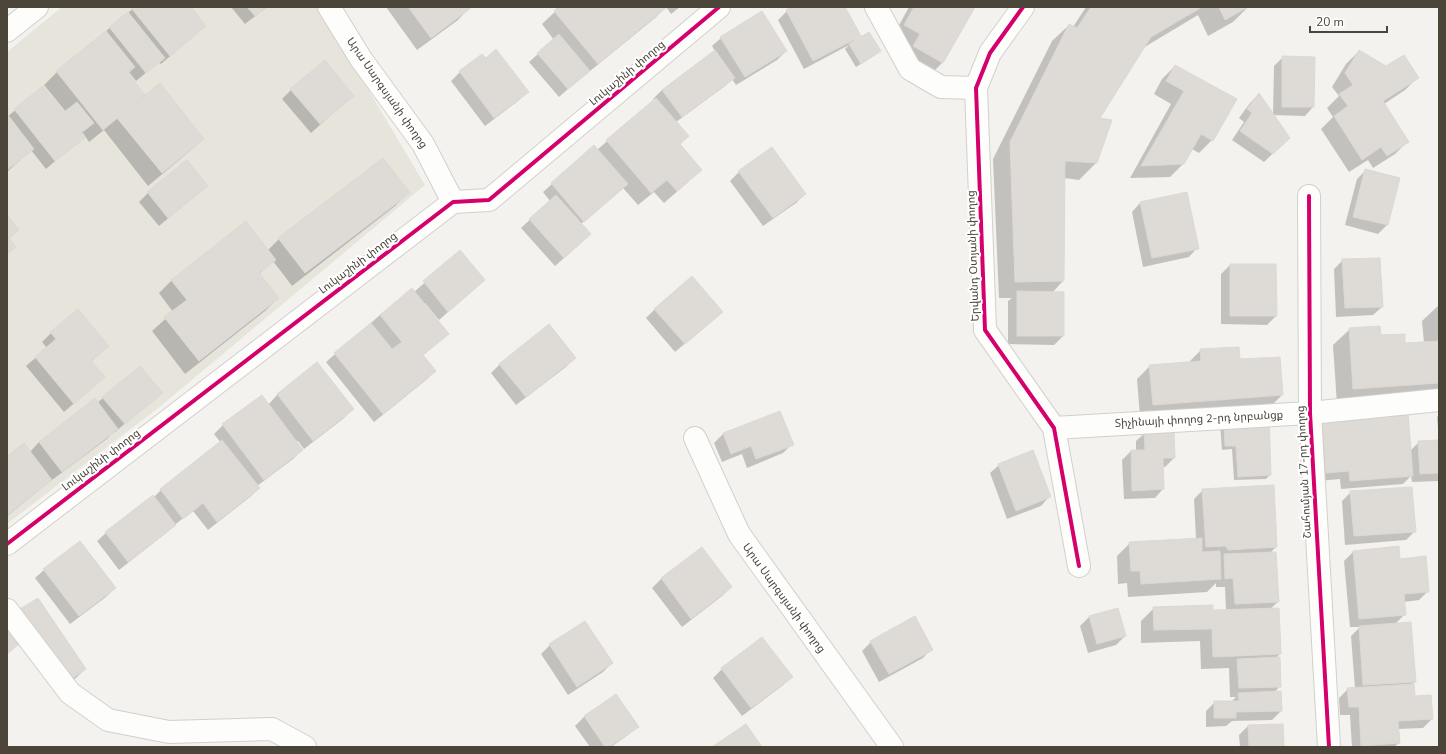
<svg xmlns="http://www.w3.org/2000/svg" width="1446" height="754" viewBox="0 0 1446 754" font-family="'Nunito Sans','Noto Sans Armenian',sans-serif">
<rect width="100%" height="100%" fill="#f4f2ee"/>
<path fill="#e7e4dc" d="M62,7H319L425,185L162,405L7,524V52Z"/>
<path fill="#0003" d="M135,7H190L205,26L161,64L159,62L136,81L129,72L127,74L145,97L203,138L190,151L148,186L104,130L89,142L83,133L81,134L83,137L46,169L31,150L7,172V117L43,87L64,114L66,112L44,85L57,72Z
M231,7H267L245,24Z
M386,7H470L458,20L417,50Z
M560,7H680L671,14L666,7L655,18L584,76V75L559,97L529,62L554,40L542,24Z
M794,7H844L859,35L853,42L875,55L856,67L845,49L849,45L804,69L778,20L787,11Z
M909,7H974L942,63L929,76L892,38Z
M1086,7H1248L1233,22L1208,36L1198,15L1143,48L1098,119L1110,121L1096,163L1079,180L1064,178L1063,281L1052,293L1063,336L1054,345L1008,344V301L1012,298H999L993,159L1052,41L1069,25L1073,27Z
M721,38L786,51L777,60L736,85L732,79L725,86L676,122L679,145L700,170L687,183L664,203L654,192L638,205L623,188L581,224V243L555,266L521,228L550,201L543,192L552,184L597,150L654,100L653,99L662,90L715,51L712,46Z
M1359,51L1386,67L1418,77L1405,90L1384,104L1408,141L1395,154L1373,168L1368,160L1349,172L1321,129L1333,117L1327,108L1339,96L1332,87L1346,64Z
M1283,57L1313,107L1305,116L1273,115L1274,66Z
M1175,66L1212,140L1199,153L1192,149L1183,164L1170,177L1130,178L1171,104L1154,94L1162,79Z
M460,72L527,92L518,101L485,126L451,81Z
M291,90L353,95L311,133L282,99Z
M1259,94L1289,138L1264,162L1232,140L1244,122L1239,118L1250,103Z
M771,148L805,194L796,203L763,226L730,181L739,172Z
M187,162L206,186L159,226L139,202L148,193Z
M1366,170L1398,178L1387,225L1378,234L1345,225L1357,179Z
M408,193L395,206L292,286L273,261L259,274L278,298L265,311L185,374L152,331L173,312L159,293L172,280L268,250L279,239Z
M1140,203L1197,248L1189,257L1143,267L1132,212Z
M460,252L484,280L439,320L425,303L424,304L447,334L422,356L435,371L426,380L374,422L326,362L380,315L414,292Z
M1343,260L1382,307L1373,315L1336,317L1334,269Z
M1230,265L1276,316L1267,325L1221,324V274Z
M1439,305V398L1337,405L1333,345L1350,329L1380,336L1404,344L1424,343L1422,321Z
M655,309L713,320L675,352L646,318Z
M51,333L107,346L91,362L104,377L64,412L26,366L47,348L42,342Z
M1201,350L1239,360L1282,395L1269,408L1140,417L1137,379L1150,366L1188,363Z
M574,358L566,367L516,405L491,373L500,364Z
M317,364L352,409L344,418L304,449L298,441L296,442L302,450L293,459L257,486L259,488L250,497L208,530L193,511L173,526L166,533L119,570L97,541L106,533L153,498L161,490L221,443L214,434L223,425L261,396L268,405L277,395Z
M161,393L115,432L114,431L108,438L52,480L51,479L42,488L7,516V458L30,452L39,442L95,400L97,403L103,398Z
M779,412L792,444L783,453L747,468L742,454L722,462L714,443L723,434Z
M1439,415V440L1437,417Z
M1268,418L1270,475L1266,479L1234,480L1232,449L1222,450L1220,424Z
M1322,421L1410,451L1419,442L1439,441V481L1412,482L1411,476L1403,484L1341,489L1340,479L1318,481L1313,430Z
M1145,433L1174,458L1165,467H1163V489L1155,498L1124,499L1122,460L1131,451H1136V441Z
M999,465L1049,497L1041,506L1007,519L990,473Z
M1203,490L1276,547L1270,553L1278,602L1270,609L1280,654L1276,658L1280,686L1274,693L1281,711L1272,720L1232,721L1226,726L1206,727V711L1215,702H1231L1236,697H1230L1229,668L1201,669L1200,641L1141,643V621L1154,608L1212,611H1226L1225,587H1216V583L1207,592L1128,597L1127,583L1118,584L1117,556L1130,543L1196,539L1194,499Z
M1351,492L1415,531L1406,540L1345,545L1342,501Z
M702,548L731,587L722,596L682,627L652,588L661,579Z
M1353,552L1399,560L1428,591L1419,600L1404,602L1405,614L1394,625L1415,682L1411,685L1414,697L1432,719L1423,728L1398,729L1399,743L1394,747H1352L1350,715H1340L1339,698L1348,689H1355L1351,636L1360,627H1350L1344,561Z
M44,570L115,588L106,597L70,624L35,578Z
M1089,617L1125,636L1116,645L1088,653L1080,626Z
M12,619L85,669L76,678L59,689Z
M762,638L791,677L782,686L742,716L713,678L722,669Z
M871,642L931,649L923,658L879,682L862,651Z
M550,645L612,663L603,672L568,695L541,654Z
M616,695L637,726L628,735L611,747H590L575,726L584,717Z
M1248,726L1283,747H1240L1239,735Z"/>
<path fill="#dedbd6" stroke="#dcd9d4" d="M133,7H191L206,26L170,56L132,9Z
M247,7H266L255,16Z
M408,7H472L431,38Z
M558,7H667L598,64L554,11Z
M792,7H845L861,36L813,61L786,10Z
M914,7H975L943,63L913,46L920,34L904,25Z
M1091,7H1202L1151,37L1100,118L1112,120L1097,163L1065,161L1064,281L1015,282L1010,142L1069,24L1077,28Z
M1219,7H1248L1225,20Z
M762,11L787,51L745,77L720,37Z
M128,12L165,58L146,73L109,27Z
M106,31L135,67L128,73L145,95L103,130L56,71Z
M869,32L881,51L861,64L849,44Z
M559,34L590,71L568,89L537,53Z
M496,49L529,92L494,118L459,71L482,54L486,58Z
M715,50L735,78L682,117L662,90Z
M1359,50L1386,66L1404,55L1419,78L1383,101L1409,142L1387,156L1381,147L1362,160L1334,116L1348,106L1339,94L1353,85L1345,73Z
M1282,56L1315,57L1314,107H1282Z
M325,60L354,96L320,124L290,89Z
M1175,65L1237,99L1213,141L1201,134L1184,164L1141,166L1184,91L1166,81Z
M160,83L204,139L162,173L117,118Z
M43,86L64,112L77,102L94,123L81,133L85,138L55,161L14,109Z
M1259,93L1290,138L1273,154L1240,131L1252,113L1247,109Z
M656,98L689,136L680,144L702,170L677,191L667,180L651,193L606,140Z
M7,115H8L34,149L7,170Z
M594,145L628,184L584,222L551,183Z
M772,147L806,194L773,218L738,171Z
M383,158L410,193L305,273L278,238Z
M187,160L208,186L168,218L147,192Z
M1365,169L1400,178L1388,225L1353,217Z
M1187,192L1199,249L1152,258L1140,202Z
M556,195L591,234L564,258L529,219Z
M7,215L19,230L9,238L16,247L7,254Z
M246,221L276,260L259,273L279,298L199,361L164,317L187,300L171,280Z
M460,250L485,280L448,312L423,281Z
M1380,258L1383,307L1345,308L1342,259Z
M1230,264H1276L1277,316H1230Z
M692,276L723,312L685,344L654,309Z
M412,288L449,334L423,355L436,371L383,414L334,353L371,323L392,349L402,342L380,315Z
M1017,291L1064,292V336H1017Z
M78,309L109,346L91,361L105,377L74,404L35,357L56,339L50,332Z
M549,324L576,358L526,397L499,364Z
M1380,326L1381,335L1405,334V343L1439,341V383L1353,389L1349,328Z
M1239,347L1240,359L1280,357L1283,395L1153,405L1149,365L1201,361L1200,349Z
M317,362L354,409L313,441L277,394Z
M140,366L163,393L125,424L102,397Z
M262,395L303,450L264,480L222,424Z
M95,398L118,429L62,472L39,442Z
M780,411L794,445L756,459L751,446L731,454L723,433Z
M1408,413L1413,476L1350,481L1349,471L1326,473L1322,420Z
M1269,417L1271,475L1238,477L1236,446H1225L1224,418Z
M1174,431L1175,458H1163L1164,489L1132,491L1131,450H1145L1144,432Z
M222,440L260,488L217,522L203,503L183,519L160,489Z
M1439,440V473L1420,474L1418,441Z
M24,443L52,480L7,515V456Z
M1033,450L1051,497L1016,511L998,464Z
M1274,485L1277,547L1228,550L1226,546L1206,547L1202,489Z
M1412,487L1416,532L1354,536L1350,491Z
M153,495L176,525L128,562L105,532Z
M1202,538V552L1220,551L1221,579L1141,584L1140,571H1131L1129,542Z
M80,541L116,588L79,616L43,569Z
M1399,546L1400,559L1426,556L1429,592L1404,594L1406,615L1359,619L1353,551Z
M702,547L732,587L691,619L661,578Z
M1276,552L1279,602L1235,604L1233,578L1225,579L1224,554Z
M38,598L86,669L68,681L20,609Z
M1213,605V610L1279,608L1281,654L1213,657L1212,629L1154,630L1153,607Z
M1118,608L1126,636L1097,644L1089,616Z
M915,616L933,650L889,674L870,641Z
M585,621L613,663L577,687L549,644Z
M1411,622L1416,682L1363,685L1359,626Z
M7,628L19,644L7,654Z
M762,637L793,677L751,708L721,668Z
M1280,657L1281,687L1239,688L1237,659Z
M1414,684L1415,696L1431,695L1433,719L1398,721L1400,743L1361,746L1359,707H1349L1347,688Z
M1281,691L1282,711L1236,712V718H1214V701H1239L1238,693Z
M616,694L639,727L609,747H605L584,716Z
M746,724L762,747H712Z
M1283,724L1284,747H1249L1248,725Z"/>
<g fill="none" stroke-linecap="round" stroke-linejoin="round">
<g stroke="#d2d0cb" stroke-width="24">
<path id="minor" d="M329,7L361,59L423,144L453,202
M876,7L910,69L941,87L976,88
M1023,7L990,53L976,88L985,330L1054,428L1079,566
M7,31L37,7
M1309,196L1310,413L1329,747
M1054,428L1310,413L1439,400
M695,438L739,534L892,747
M7,544L453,202L489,200L719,7
M7,610L70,693L108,720L169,732L272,729L305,747"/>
</g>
<use href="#minor" stroke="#fdfdfc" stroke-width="22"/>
<g stroke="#fff" stroke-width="6">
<path id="cycleway" d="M1023,7L990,53L976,88L985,330L1054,428L1079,566
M1309,196L1310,413L1329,747
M7,544L453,202L489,200L719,7"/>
</g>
<use href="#cycleway" stroke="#d6006c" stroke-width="4"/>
</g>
<g text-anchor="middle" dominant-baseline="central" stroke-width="4" stroke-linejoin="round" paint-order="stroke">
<g font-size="11" fill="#4b4439" stroke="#fff">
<text transform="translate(627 73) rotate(-40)">Լուկաշինի փողոց</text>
<text transform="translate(387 93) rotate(55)">Արա Սարգսյանի փողոց</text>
<text transform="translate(973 256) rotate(-92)">Երվանդ Օտյանի փողոց</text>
<text transform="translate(358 263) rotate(-37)">Լուկաշինի փողոց</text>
<text transform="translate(1199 419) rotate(-3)">Տիչինայի փողոց 2-րդ նրբանցք</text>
<text transform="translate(101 460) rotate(-37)">Լուկաշինի փողոց</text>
<text transform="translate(1304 472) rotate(-93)">Շահումյան 17-րդ փողոց</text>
<text transform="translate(784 598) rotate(54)">Արա Սարգսյանի փողոց</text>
</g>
</g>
<rect width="1446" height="754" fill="none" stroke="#4b4439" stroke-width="16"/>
<path d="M1310 26v6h77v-6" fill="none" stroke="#4b4439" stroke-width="2"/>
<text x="1316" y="26" font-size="12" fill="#4b4439" stroke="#ffffff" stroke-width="3" paint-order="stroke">20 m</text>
</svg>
